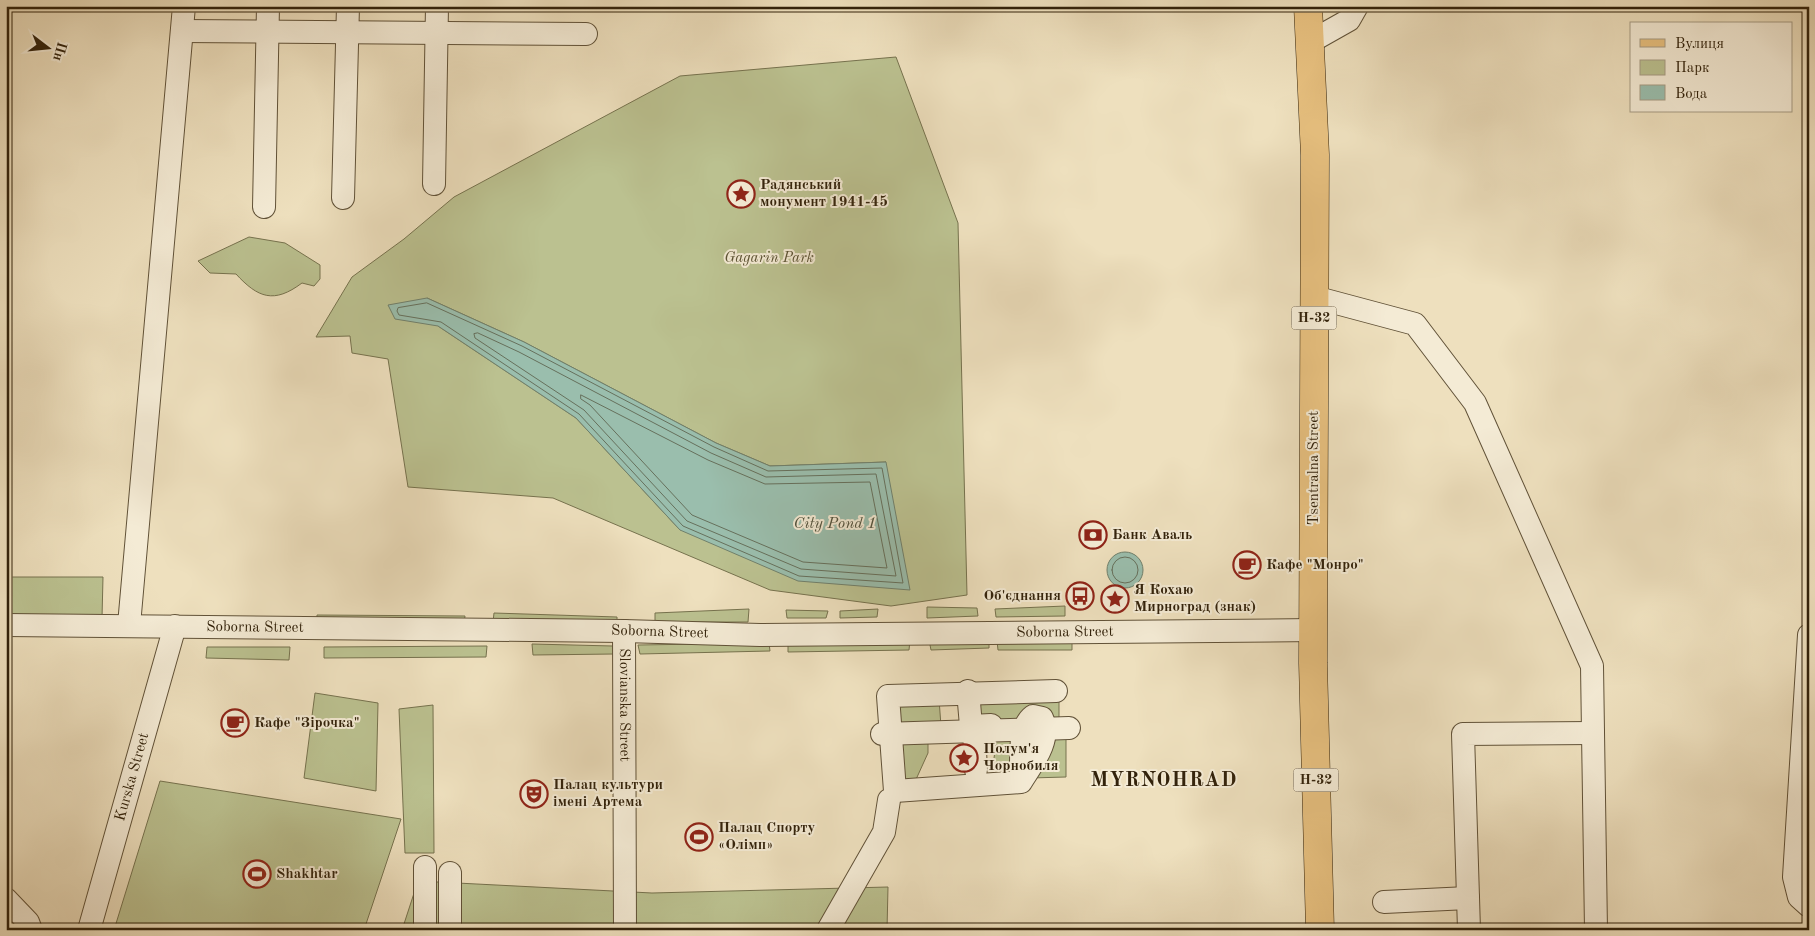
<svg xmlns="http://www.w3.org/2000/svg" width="1815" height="936" viewBox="0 0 1815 936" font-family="'Old Standard TT',serif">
<rect width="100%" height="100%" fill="#eee0be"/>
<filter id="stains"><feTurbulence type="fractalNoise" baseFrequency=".004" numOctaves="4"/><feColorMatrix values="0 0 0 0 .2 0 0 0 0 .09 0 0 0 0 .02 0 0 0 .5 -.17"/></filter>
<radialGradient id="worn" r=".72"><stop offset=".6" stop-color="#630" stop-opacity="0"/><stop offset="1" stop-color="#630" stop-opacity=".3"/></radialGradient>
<path fill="#bbc190" stroke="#76724e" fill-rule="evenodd" d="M896,57L958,223L967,595L891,606L770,590L553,498L408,487L388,359L352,353L350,336L316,337L352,277L404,239L454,197L680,76ZM427,298L524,342L716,443L770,466L886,462L680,530L576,418L438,326Z
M249,237L285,243L320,265V279L314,286L302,283C274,304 258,298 236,274L210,273L198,261Z
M6,577H103L102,618L6,616Z
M1065,606V616L996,617L995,609Z
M927,607L977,608L978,616L927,618Z
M749,609L748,622H655V613Z
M878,609L877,617L840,618V611Z
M786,610L828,611L826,618H787Z
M494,613L617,617V622H493Z
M317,615L465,616L464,625H317Z
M1072,639V650H998L997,641Z
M910,640L909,650L788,652V642Z
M929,640L989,641V648L931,650Z
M769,643L770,651L640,654L638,645Z
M532,644L613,646L614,654L533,655Z
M487,646L486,657L324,658V647Z
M207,647H290L289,660L206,658Z
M315,693L378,703L376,791L304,778Z
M1059,696V718L976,722L978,697Z
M939,699L941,726L900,727L897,702Z
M433,705L434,853H405L399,709Z
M997,735H1017L1016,767L993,766Z
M897,736L928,738V753L913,786L900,782Z
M1050,738L1066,739V777L1030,778Z
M160,781L401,819L364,930H114Z
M418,881L652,893L888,887L887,930H402Z"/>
<path fill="#9abead" stroke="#70806c" d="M427,298L524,342L716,443L770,466L886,462L910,590L798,581L680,530L576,418L438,326L395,319L388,305Z
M1107 570a18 18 0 1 1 36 0a18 18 0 1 1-36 0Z"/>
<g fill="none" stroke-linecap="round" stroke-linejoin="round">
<path stroke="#66705c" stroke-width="1" d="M427,303L522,346L714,447L768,471L882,468L903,583L799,576L683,526L579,414L441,322L399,315L397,311L398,308Z
M478,333L519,352L711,453L766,477L876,474L896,576L801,569L687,521L584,410L475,338L474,334Z
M581,395L708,460L765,484L870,482L887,568L803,562L692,515L590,405L581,399Z
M1112 570a13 13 0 1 1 26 0a13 13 0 1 1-26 0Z"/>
<g stroke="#615238" stroke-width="24">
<g id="minor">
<path d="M182,31L586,34"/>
<path d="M1310,42L1349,20L1357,6"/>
<path d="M434,184L437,6"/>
<path d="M343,198L348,6"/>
<path d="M264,207L268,6"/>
<path d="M1314,297L1415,324L1475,403L1592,666L1596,930"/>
<path id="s1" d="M6,625L624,631L760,635L1314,630"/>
<path d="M129,625L184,6"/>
<path id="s2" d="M624,631L625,930"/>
<path d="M1809,635L1794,877L1799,897L1809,906"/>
<path d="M968,691L971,726L991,725"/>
<path d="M974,731L976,770"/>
<path d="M882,734L1069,728"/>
<path d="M1021,782C1022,764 1017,728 1033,716L1042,718C1052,740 1032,764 1021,782L895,791L888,696L1056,691"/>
<path d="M450,873V930"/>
<path d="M6,899L28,922L31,930"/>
<path d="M1384,902L1468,898"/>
<path id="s3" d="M89,930L175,626"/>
<path d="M425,930V867"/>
<path d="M828,930L884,832L889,800"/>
<path d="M1469,930L1463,734L1593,733"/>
</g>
</g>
<g stroke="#32220b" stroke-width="29">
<path id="major" d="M1308,6L1315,155L1313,663L1320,930"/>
</g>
<use href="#minor" stroke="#f4ebd5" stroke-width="22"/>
<use href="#major" stroke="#e7c07f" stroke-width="28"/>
</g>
<defs>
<g id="sight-ring" transform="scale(1.4375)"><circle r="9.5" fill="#f4ebd5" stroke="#8f2418" stroke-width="1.5"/><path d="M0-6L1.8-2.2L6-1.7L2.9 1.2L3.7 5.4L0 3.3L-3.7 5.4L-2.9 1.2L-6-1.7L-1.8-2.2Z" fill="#8f2418"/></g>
<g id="bank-ring" transform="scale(1.4375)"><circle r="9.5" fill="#f4ebd5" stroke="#8f2418" stroke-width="1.5"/><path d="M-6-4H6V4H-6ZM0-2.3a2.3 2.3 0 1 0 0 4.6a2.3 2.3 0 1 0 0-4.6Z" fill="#8f2418"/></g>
<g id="cafe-ring" transform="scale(1.4375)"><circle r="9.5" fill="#f4ebd5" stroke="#8f2418" stroke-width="1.5"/><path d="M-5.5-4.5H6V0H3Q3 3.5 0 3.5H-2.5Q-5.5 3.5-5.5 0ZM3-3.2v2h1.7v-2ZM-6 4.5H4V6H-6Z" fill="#8f2418"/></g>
<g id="bus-ring" transform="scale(1.4375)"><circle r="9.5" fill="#f4ebd5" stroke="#8f2418" stroke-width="1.5"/><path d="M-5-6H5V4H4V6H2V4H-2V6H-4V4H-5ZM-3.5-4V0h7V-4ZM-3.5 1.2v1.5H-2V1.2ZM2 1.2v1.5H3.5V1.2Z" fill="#8f2418"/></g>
<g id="theatre-ring" transform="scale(1.4375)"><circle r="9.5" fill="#f4ebd5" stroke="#8f2418" stroke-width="1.5"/><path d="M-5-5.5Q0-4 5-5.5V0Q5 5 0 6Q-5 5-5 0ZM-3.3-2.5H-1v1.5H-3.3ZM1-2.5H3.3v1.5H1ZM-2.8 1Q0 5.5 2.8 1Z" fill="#8f2418"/></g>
<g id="stadium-ring" transform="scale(1.4375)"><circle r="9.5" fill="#f4ebd5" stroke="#8f2418" stroke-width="1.5"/><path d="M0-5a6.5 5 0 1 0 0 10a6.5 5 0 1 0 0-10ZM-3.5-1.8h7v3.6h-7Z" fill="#8f2418"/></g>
</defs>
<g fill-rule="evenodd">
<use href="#sight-ring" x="741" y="194"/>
<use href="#bank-ring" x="1093" y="535"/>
<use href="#cafe-ring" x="1247" y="565"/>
<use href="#bus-ring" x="1080" y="596"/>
<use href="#sight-ring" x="1115" y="599"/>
<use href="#cafe-ring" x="235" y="723"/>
<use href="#sight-ring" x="964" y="758"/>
<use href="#theatre-ring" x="534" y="794"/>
<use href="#stadium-ring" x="699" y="837"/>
<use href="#stadium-ring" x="257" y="874"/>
</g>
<g text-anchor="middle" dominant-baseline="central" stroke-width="4" stroke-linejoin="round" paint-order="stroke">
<g fill="#f4ebd5" stroke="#6c5e48" stroke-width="1">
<rect x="1291.5" y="306.5" width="45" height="23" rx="4"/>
<rect x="1293.5" y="768.5" width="45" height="23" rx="4"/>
</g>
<g font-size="14" font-weight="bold" fill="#32220b">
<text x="1314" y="318">Н-32</text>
<text x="1316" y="780">Н-32</text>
</g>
<g font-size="15" font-weight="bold" fill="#32220b" stroke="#f4ebd5" text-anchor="start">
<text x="760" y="185">Радянський<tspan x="760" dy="17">монумент 1941-45</tspan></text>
<text x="1112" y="535">Банк Аваль</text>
<text x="1266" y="565">Кафе "Монро"</text>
<text x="1134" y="590">Я Кохаю<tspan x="1134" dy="17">Мирноград (знак)</tspan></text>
<text x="1061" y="596" text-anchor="end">Об'єднання</text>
<text x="254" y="723">Кафе "Зірочка"</text>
<text x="983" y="749">Полум'я<tspan x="983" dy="17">Чорнобиля</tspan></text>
<text x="553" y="785">Палац культури<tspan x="553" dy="17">імені Артема</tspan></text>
<text x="718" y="828">Палац Спорту<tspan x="718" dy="17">«Олімп»</tspan></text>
<text x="276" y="874">Shakhtar</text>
</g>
<g font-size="15" font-style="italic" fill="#5b5233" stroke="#f4ebd5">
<text x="769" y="258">Gagarin Park</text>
</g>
<g font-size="15" fill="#32220b" stroke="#f4ebd5">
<text transform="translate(1314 468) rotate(-90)">Tsentralna Street</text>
<text stroke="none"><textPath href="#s1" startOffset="249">Soborna Street</textPath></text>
<text stroke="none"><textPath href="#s1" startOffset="654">Soborna Street</textPath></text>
<text stroke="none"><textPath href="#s1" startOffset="1059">Soborna Street</textPath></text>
<text stroke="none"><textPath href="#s2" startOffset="74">Slovianska Street</textPath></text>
<text stroke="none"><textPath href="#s3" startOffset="159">Kurska Street</textPath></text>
</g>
<g font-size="16" font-style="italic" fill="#51513c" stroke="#f4ebd5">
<text x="835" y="524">City Pond 1</text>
</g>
<g font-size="20" font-weight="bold" letter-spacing="1" fill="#32220b" stroke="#f4ebd5">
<text x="1164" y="781">MYRNOHRAD</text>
</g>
</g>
<rect width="1815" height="936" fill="none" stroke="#eee0be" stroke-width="25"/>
<rect x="8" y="8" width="1800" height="921" fill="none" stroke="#32220b" stroke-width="2.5"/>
<rect x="12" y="12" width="1790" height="911" fill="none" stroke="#32220b"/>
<rect x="1630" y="22" width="162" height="90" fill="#f4ebd5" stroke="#a69b84"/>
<rect x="1640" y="39" width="25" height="8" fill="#e7c07f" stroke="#a69b84"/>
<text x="1675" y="48" font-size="15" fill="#32220b">Вулиця</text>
<rect x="1640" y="60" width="25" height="15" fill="#bbc190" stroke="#a69b84"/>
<text x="1675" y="72" font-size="15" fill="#32220b">Парк</text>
<rect x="1640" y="85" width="25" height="15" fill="#9abead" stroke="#a69b84"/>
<text x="1675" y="98" font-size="15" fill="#32220b">Вода</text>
<g transform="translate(48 48) rotate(106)" stroke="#f4ebd5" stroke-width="4" paint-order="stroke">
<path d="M0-4L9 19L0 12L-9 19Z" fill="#32220b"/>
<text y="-8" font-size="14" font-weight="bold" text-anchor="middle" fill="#32220b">Пн</text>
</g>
<rect width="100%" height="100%" filter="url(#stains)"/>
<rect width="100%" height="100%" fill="url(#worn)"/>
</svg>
